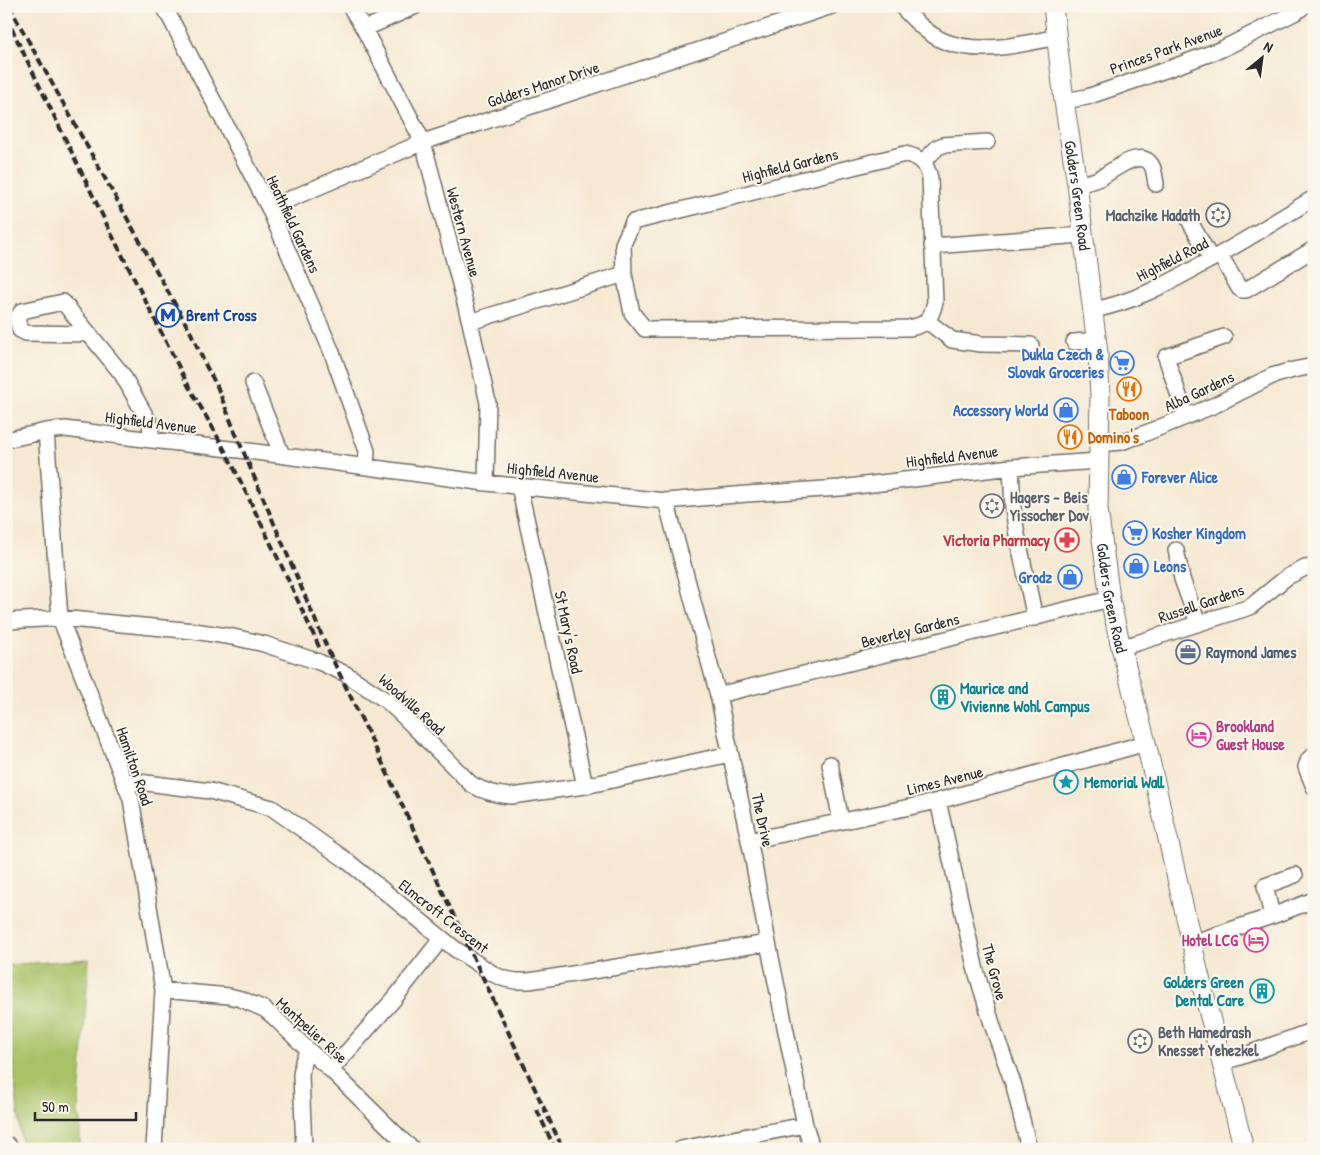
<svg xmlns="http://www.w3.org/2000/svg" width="1320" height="1155" viewBox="0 0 1320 1155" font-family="'Patrick Hand',sans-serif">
<rect width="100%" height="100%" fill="#fbf7ec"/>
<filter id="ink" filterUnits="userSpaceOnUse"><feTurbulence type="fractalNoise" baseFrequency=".02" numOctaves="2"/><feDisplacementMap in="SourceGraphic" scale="10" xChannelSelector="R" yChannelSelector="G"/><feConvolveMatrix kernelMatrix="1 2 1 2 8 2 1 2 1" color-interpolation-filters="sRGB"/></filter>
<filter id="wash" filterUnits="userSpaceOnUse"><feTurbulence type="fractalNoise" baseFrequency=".0096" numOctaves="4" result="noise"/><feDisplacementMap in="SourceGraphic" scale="20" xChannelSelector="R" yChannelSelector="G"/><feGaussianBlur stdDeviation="1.12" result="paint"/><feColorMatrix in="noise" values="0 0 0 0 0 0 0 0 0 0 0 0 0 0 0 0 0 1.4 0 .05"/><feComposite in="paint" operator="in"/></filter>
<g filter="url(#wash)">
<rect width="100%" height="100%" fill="#f6e9d3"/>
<path fill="#a8c268" stroke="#6a764a" d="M89,959L78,1115L80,1121V1149H22L6,1001V965Z"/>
</g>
<g filter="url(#ink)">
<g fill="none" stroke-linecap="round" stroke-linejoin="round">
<g stroke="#726e66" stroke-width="18">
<path id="minor" d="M164,6L269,208L331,350L367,451L366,466
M350,6L364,29L423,142L470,322L488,403L486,483
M901,6C914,20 928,35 946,42C982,55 1022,44 1057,37
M364,29L416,6
M1064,101L1087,97L1171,68L1222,49L1296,12L1304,6
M923,162L938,147L943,145L987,142
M1077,184C1084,183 1093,182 1100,178C1112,172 1136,150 1149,162C1154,166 1155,178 1156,184
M269,208L423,142L832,6
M1189,220L1211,259
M932,246L1083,235
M1220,255L1239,288L1242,290H1246L1314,249
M1093,310C1131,303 1165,285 1199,266C1238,245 1276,221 1314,198
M927,321L952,340L981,344L1031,345
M470,322L624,274L623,244L633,222L905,154C920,157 926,162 930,178L935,302C931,319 927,325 909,328L645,329L632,313L624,274
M89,334L26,333L20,330L17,318L22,311L63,302L122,374L150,424L152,440
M1074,342L1097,340
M253,383L282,455
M1186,417L1166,357L1224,337
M46,431L60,618L131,799L163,990L154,1149
M6,440L46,431L65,429L152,440L256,452L486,483L666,501L747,494L840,488L1011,467L1098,461
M1099,444L1121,442L1141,435L1215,405L1272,376L1293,370L1314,366
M1011,467L1013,508L1017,535L1035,618
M519,486L585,786
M666,501L718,695L752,854L768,943L805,1125L812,1149
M1176,550L1182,579L1198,623
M6,621L60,618L194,631L233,637L264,644L319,662L346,674L387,701L403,716L471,784C484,792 496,795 511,796L585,786L730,754
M1121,647L1137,643L1250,607L1287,577L1305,568L1314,567
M718,695L1110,599
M1314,755L1309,759L1306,767L1314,787
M830,764L841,821
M123,780L210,791L272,808L346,860L455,949L495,975L505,979L516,981H529L768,943
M938,801L976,971L993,1027L1014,1086L1029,1149
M749,841L938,801L1146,743
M1272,916L1265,886L1295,875
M1192,943L1272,916L1314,900
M163,990L229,996L241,999L264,1009L274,1017L308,1050L331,1070L404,1142L413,1149
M1222,1062L1240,1057L1314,1030
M331,1070L394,999L441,939
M304,1149L301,1075L303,1061L308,1050
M681,1149L805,1125"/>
</g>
<g stroke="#726e66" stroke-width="21">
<g id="major">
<path id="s1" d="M1053,6L1064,101L1077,184L1098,353L1100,396L1098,509L1110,599L1121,647L1146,743L1198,970L1244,1149"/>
</g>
</g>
<g stroke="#726e66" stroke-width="25">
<path id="highway" d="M6,1148V1149"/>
</g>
<use href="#minor" stroke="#fff" stroke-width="15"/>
<use href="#major" stroke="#fff" stroke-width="19"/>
<use href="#highway" stroke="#fff" stroke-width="22"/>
<path stroke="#2b2b2b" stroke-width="4" stroke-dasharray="8 4" stroke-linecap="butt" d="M9,6L191,333L206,366L217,386L235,432L328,650L374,745L563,1149
M6,17L111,233L189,387L214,430L234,468L286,575L321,651
M537,1110L555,1149"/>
</g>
</g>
<defs>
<g id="synagogue-ring" transform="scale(1.25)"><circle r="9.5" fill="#fbf7ec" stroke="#6b7280" stroke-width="1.5"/><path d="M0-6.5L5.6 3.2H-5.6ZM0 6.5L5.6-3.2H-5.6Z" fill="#6b7280"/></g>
<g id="metro-ring" transform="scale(1.25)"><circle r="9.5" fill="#fbf7ec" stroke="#1a4fb4" stroke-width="1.5"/><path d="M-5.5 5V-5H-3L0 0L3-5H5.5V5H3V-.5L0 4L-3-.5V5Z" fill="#1a4fb4"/></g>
<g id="supermarket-ring" transform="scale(1.25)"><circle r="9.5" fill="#fbf7ec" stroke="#3f7fe0" stroke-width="1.5"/><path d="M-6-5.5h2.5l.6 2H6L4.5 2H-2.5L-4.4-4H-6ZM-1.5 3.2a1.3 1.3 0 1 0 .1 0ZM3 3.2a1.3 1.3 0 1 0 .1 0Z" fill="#3f7fe0"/></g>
<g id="restaurant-ring" transform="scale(1.25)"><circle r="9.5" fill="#fbf7ec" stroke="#e8710a" stroke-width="1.5"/><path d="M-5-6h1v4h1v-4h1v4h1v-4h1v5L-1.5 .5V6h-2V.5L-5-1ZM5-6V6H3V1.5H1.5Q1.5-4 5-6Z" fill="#e8710a"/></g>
<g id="shop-ring" transform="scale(1.25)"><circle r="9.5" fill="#fbf7ec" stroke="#3f7fe0" stroke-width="1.5"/><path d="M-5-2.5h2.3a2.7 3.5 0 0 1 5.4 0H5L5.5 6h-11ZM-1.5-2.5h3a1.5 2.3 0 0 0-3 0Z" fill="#3f7fe0"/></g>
<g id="pharmacy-ring" transform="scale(1.25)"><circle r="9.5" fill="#fbf7ec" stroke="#e0444e" stroke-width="1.5"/><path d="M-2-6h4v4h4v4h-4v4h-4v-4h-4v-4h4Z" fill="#e0444e"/></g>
<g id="office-ring" transform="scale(1.25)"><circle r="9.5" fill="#fbf7ec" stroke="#5c6f8a" stroke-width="1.5"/><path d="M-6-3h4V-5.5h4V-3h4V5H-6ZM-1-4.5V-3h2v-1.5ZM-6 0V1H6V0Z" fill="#5c6f8a"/></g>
<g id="building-ring" transform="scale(1.25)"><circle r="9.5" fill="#fbf7ec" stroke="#0f9aa8" stroke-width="1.5"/><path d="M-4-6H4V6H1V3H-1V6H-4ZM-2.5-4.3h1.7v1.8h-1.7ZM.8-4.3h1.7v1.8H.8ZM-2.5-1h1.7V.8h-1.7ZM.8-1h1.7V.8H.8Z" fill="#0f9aa8"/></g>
<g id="hotel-ring" transform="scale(1.25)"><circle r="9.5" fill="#fbf7ec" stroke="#d1479c" stroke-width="1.5"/><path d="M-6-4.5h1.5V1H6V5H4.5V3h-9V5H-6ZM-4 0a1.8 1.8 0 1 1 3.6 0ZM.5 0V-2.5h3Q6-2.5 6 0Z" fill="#d1479c"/></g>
<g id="sight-ring" transform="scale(1.25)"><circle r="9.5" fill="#fbf7ec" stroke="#0f9aa8" stroke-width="1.5"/><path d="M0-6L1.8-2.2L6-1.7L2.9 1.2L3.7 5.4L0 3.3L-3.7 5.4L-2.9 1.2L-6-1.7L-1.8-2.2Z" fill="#0f9aa8"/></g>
</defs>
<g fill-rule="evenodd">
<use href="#synagogue-ring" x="1218" y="215"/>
<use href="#metro-ring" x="168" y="315"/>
<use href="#supermarket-ring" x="1122" y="363"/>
<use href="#restaurant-ring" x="1129" y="389"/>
<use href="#shop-ring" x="1066" y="410"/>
<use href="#restaurant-ring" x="1070" y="437"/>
<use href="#shop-ring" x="1124" y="477"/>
<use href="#synagogue-ring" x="992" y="506"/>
<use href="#supermarket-ring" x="1135" y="533"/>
<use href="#pharmacy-ring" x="1067" y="540"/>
<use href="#shop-ring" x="1136" y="566"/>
<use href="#shop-ring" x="1070" y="577"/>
<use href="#office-ring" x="1188" y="652"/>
<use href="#building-ring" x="943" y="697"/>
<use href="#hotel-ring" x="1199" y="735"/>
<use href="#sight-ring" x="1066" y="782"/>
<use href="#hotel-ring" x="1256" y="940"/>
<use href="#building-ring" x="1262" y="991"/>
<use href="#synagogue-ring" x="1140" y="1041"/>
</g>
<g text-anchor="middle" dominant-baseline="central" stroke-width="4" stroke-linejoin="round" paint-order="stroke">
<g font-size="16" fill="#2b2b2b" stroke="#fbf7ec">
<text transform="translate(1166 49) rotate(-20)">Princes Park Avenue</text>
<text transform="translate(543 84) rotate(-18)">Golders Manor Drive</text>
<text transform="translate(790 165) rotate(-14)">Highfield Gardens</text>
<text stroke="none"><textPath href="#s1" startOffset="191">Golders Green Road</textPath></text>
<text transform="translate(294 224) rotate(65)">Heathfield Gardens</text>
<text transform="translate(464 232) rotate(75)">Western Avenue</text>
<text transform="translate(1172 259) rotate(-27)">Highfield Road</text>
<text transform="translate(1199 391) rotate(-25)">Alba Gardens</text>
<text transform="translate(151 422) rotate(7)">Highfield Avenue</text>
<text transform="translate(952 456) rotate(-7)">Highfield Avenue</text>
<text transform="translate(553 472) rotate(6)">Highfield Avenue</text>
<text stroke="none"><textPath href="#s1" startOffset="596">Golders Green Road</textPath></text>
<text transform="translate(1201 603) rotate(-19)">Russell Gardens</text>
<text transform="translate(910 630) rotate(-14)">Beverley Gardens</text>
<text transform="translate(569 632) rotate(78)">St Mary's Road</text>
<text transform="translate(412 704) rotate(42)">Woodville Road</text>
<text transform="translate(135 766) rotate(71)">Hamilton Road</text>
<text transform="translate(945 780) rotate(-14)">Limes Avenue</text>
<text transform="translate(763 820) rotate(78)">The Drive</text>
<text transform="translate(444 916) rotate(38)">Elmcroft Crescent</text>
<text transform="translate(995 972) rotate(75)">The Grove</text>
<text transform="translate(312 1030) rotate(42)">Montpelier Rise</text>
</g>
<g font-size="16" font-weight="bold" fill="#5b616d" stroke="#fbf7ec" text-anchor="start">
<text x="1200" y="215" text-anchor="end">Machzike Hadath</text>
<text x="1010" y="497">Hagers - Beis<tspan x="1010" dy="18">Yissocher Dov</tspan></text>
<text x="1158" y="1032">Beth Hamedrash<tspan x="1158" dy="18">Knesset Yehezkel</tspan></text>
</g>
<g font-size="16" font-weight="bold" fill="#164399" stroke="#fbf7ec" text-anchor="start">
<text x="186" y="315">Brent Cross</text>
</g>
<g font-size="16" font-weight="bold" fill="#366cbe" stroke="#fbf7ec" text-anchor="end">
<text x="1104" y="354">Dukla Czech &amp;<tspan x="1104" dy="18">Slovak Groceries</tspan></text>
<text x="1048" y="410">Accessory World</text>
<text x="1142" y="477" text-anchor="start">Forever Alice</text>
<text x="1152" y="533" text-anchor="start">Kosher Kingdom</text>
<text x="1154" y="566" text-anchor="start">Leons</text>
<text x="1052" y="577">Grodz</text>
</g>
<g font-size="16" font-weight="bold" fill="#c56008" stroke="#fbf7ec">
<text x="1129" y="414">Taboon</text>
<text x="1088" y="437" text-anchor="start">Domino's</text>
</g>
<g font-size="16" font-weight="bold" fill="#be3a42" stroke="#fbf7ec" text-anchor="end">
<text x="1050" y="540">Victoria Pharmacy</text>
</g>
<g font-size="16" font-weight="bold" fill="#4e5e75" stroke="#fbf7ec" text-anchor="start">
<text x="1206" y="652">Raymond James</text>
</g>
<g font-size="16" font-weight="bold" fill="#0d838f" stroke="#fbf7ec" text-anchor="start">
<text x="960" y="688">Maurice and<tspan x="960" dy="18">Vivienne Wohl Campus</tspan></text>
<text x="1084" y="782">Memorial Wall</text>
<text x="1244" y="982" text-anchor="end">Golders Green<tspan x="1244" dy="18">Dental Care</tspan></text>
</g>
<g font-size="16" font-weight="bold" fill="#b23c85" stroke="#fbf7ec" text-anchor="start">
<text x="1216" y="726">Brookland<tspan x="1216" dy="18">Guest House</tspan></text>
<text x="1238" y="940" text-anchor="end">Hotel LCG</text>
</g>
</g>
<rect width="1320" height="1155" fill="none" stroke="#fbf7ec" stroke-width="25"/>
<g transform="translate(1262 58) rotate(29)" stroke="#fbf7ec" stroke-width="4" paint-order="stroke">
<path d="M0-4L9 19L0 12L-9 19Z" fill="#2b2b2b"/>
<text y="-8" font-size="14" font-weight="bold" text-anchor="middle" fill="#2b2b2b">N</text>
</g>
<path d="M35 1112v8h101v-8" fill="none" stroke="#2b2b2b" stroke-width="2.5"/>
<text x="42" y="1112" font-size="15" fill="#2b2b2b" stroke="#fbf7ec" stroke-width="4" paint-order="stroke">50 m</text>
</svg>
